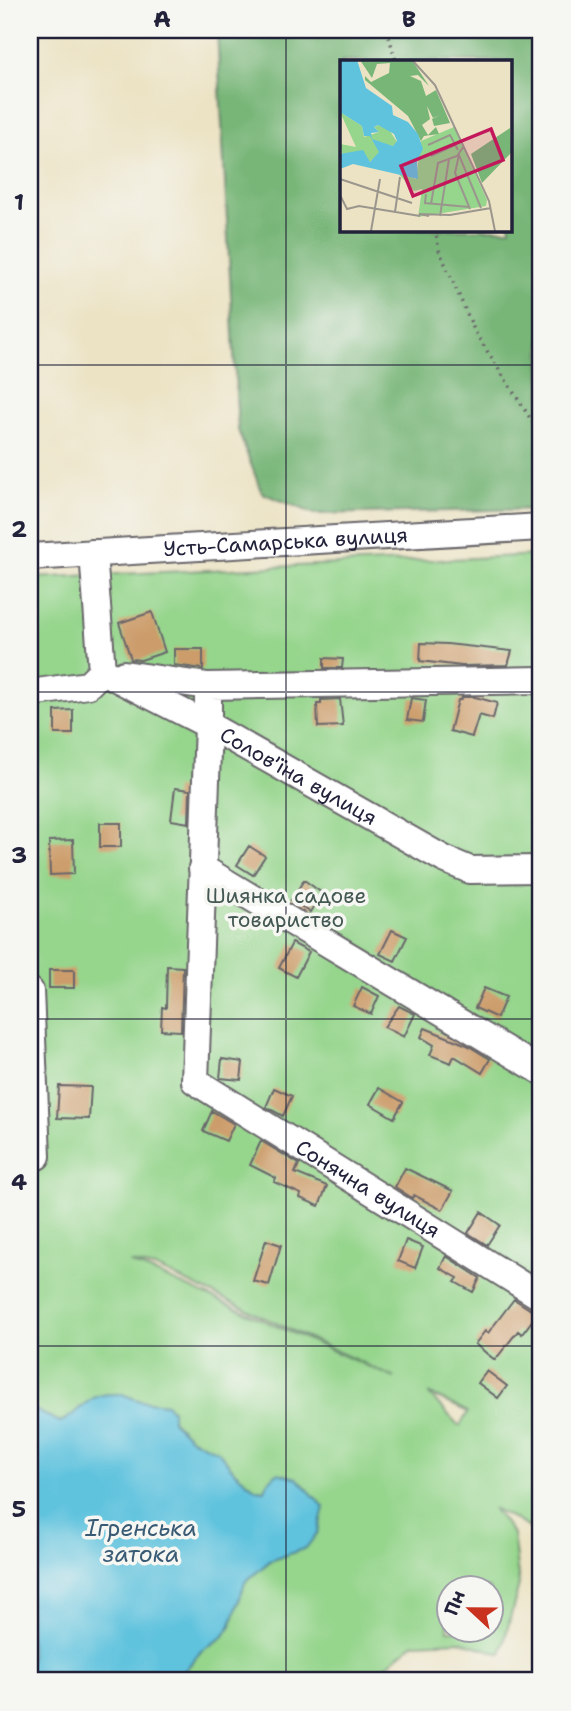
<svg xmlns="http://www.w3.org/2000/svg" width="571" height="1711" viewBox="0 0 571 1711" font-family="'Shantell Sans',sans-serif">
<rect width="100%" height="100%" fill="#f6f6f2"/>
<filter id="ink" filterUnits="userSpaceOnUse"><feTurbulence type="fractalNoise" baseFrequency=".0143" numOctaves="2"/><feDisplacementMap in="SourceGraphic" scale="14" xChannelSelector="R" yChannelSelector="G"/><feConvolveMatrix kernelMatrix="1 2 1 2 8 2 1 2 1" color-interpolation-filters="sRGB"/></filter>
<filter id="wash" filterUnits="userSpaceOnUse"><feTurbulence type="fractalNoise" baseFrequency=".00686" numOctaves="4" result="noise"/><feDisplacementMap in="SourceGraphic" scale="28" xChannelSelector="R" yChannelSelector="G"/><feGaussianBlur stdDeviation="1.57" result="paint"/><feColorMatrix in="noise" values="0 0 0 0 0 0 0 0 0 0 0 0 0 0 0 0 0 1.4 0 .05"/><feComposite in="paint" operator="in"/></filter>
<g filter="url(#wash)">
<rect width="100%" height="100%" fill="#ece3c4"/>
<path fill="#95d58c" stroke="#5c7c64" stroke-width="2" fill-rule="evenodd" d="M541,555V1534L493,1508L513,1534L519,1584L501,1654L460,1641L414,1643L386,1666L354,1681H176L201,1651L223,1637L231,1625L245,1582L270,1561L306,1547L267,1486L265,1490L256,1489L235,1472L218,1451L191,1439L172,1420V1410L166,1404L140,1401L122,1394L82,1406L72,1417L60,1422L30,1408V578ZM130,1263L159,1269L395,1378L160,1275ZM428,1393L468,1412L460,1426H459ZM448,1588H490V1630H448Z"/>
<path fill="#78b678" stroke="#4d6c5a" stroke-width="2" fill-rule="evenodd" d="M217,30H541V509L315,514L262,493L238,430ZM342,61H510V229H342Z"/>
<path fill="#60c3de" stroke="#41728c" stroke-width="2" d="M122,1394L140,1401L166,1404L172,1410V1421L191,1439L218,1451L235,1472L256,1489L265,1490L268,1482L277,1473L297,1478L324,1507L318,1532L306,1548L270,1561L245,1582L231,1625L223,1637L201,1651L176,1681H30V1408L60,1422C76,1416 82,1401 99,1396C105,1393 115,1394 122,1394Z"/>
<g id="blocks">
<path fill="#cc9c6a" d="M152,612L165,652L141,660L131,659L119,623Z
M421,643L447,644L512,651L508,665L462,666L420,661Z
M174,649H203V669L174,665Z
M324,658L343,659L342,668H324Z
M462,697H475L497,703L493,719L479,715L472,737L450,731L458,700H461Z
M411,698L426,700L423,722L407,720Z
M340,699L343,726L318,727L317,704H321V700Z
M73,710V734H55V711Z
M175,788L190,790L189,823L171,820Z
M100,823H121V847H100Z
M73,840L74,874L50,875L49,841Z
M249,846L265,856L253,875L237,865Z
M304,880L322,893L310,912L291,900Z
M392,930L407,937L395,961L380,954Z
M292,943L309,952L296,977L279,968Z
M167,966L183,967L181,1031L161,1030L162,1007L166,1008Z
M49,970H74V988H49Z
M362,987L379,996L371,1014L353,1006Z
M484,988L506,997L497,1018L475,1008Z
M399,1006L415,1014L404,1037L384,1027Z
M425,1028L467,1045L490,1059L482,1073L454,1056L451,1063L430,1055L434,1045L421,1037Z
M222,1059L243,1062L241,1080L220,1078Z
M59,1086L91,1087L89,1119L57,1118Z
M274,1088L292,1096L283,1116L266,1107Z
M379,1088L403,1102L394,1118L370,1104Z
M212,1111L234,1124L226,1141L203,1131Z
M261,1141L299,1164L295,1173L327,1186L319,1206L300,1198L301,1194L274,1182L276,1178L250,1165Z
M405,1168L453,1191L442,1210L414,1195L412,1198L395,1187Z
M481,1212L500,1225L487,1245L468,1233Z
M266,1240L281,1245L269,1285L253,1281Z
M406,1240L423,1247L415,1268L398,1261Z
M446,1256L480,1278L473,1292L455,1282L458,1278L440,1268Z
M514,1299L537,1314L522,1334L518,1331L495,1360L475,1344L485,1331L488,1333Z
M487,1371L507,1386L498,1398L478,1383Z"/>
</g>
</g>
<g filter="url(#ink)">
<use href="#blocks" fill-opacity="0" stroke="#69666b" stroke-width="2"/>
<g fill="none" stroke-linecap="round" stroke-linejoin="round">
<g stroke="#69666b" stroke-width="30">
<g id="minor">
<path d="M93,553L102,671"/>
<path id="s1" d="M30,557L541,527"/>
<path id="s2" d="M102,671L208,725L195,1081L541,1297"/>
<path d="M124,674L208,686"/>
<path id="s3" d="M541,680L208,686V725L444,859L470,870L541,869"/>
<path d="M30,693L88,685L102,671"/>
<path d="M202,868L541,1071"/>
<path d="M30,991L37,1156"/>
</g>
</g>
<path stroke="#69666b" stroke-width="3.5" stroke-dasharray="2 5" stroke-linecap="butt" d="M387,30L396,61
M435,229L439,250L475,332L539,432L541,464"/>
<use href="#minor" stroke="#fff" stroke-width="26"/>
</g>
</g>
<path fill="none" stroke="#22223b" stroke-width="2" stroke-opacity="0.55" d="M286,30V1681M30,365H541M30,692H541M30,1019H541M30,1346H541"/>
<g text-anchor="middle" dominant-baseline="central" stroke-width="7" stroke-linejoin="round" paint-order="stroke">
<g font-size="21" fill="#22223b" stroke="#f6f6f2">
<text stroke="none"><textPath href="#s1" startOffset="256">Усть-Самарська вулиця</textPath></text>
<text stroke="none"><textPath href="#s3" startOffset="476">Солов'їна вулиця</textPath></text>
<text stroke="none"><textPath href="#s2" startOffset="679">Сонячна вулиця</textPath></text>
</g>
<g font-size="21" fill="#445853" stroke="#f6f6f2">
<text x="286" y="896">Шиянка садове<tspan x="286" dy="24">товариство</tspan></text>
</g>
<g font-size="23" font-style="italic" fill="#385a74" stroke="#f6f6f2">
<text x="141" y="1528">Ігренська<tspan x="141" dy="26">затока</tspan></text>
</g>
</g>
<g transform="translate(340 60)">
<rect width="172" height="172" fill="#ece3c4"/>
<path d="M0,52L22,66L24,77L39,72L34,67L38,65L48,68L57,82L53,86L35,82L40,92L30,102L17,92L3,96L0,84L16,87ZM114,67L147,140L146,146L78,157L82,129L74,131L57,112L76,119L81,81Z" fill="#95d58c"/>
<path d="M20,0H72L89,26L78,15L70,16L81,21L86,36L96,30L110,63L94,66L92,59L100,55L93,58L87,46L90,59L82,65L88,75L96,67L99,74L84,76L81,81L68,56L25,20V16L31,22L49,13L50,3L37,4L32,18ZM170,68L171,93L142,123L131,94Z" fill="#78b678"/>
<path d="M0,0H17L26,28L52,46L53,55L68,62L78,74L83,89L77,101L78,119L13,104L0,109V94L23,90L30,102L39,92L30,76H24L22,66L0,52ZM38,65L54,74L57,81L53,86L32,79L31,73L39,72L34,67Z" fill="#60c3de" fill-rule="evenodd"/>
<path fill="none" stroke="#9b968d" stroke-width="2" d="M72,0L95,25L149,141L155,171M88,85L110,75L118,90M91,96L115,85M0,119L72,143M86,134L85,143L129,147M0,135L7,149L19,146L80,156M91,144L98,103L117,96L124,86M130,149L115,113L119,95L141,148M55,152L60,117M89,156L79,154L110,155L151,148M100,156L109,99M31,171L40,119"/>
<path fill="#c2185b" fill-opacity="0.15" stroke="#c2185b" stroke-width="3.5" d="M151,69L163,100L73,136L61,106Z"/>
<rect width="172" height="172" fill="none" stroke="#22223b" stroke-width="3.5"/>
</g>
<rect width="571" height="1711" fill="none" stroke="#f6f6f2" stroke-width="77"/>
<g transform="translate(470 1609) rotate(292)"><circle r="33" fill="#f6f6f2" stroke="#a1a1a9" stroke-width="2"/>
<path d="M0-5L12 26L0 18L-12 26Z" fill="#c8321e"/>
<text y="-10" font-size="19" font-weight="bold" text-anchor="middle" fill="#22223b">Пн</text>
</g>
<rect x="38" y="38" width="494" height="1634" fill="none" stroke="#22223b" stroke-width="2.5"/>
<g font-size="23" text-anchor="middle" font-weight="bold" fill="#22223b">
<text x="162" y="27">A</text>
<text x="409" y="27">B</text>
<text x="19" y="210">1</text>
<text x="19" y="537">2</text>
<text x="19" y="863">3</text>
<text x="19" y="1190">4</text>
<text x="19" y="1517">5</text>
</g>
</svg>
